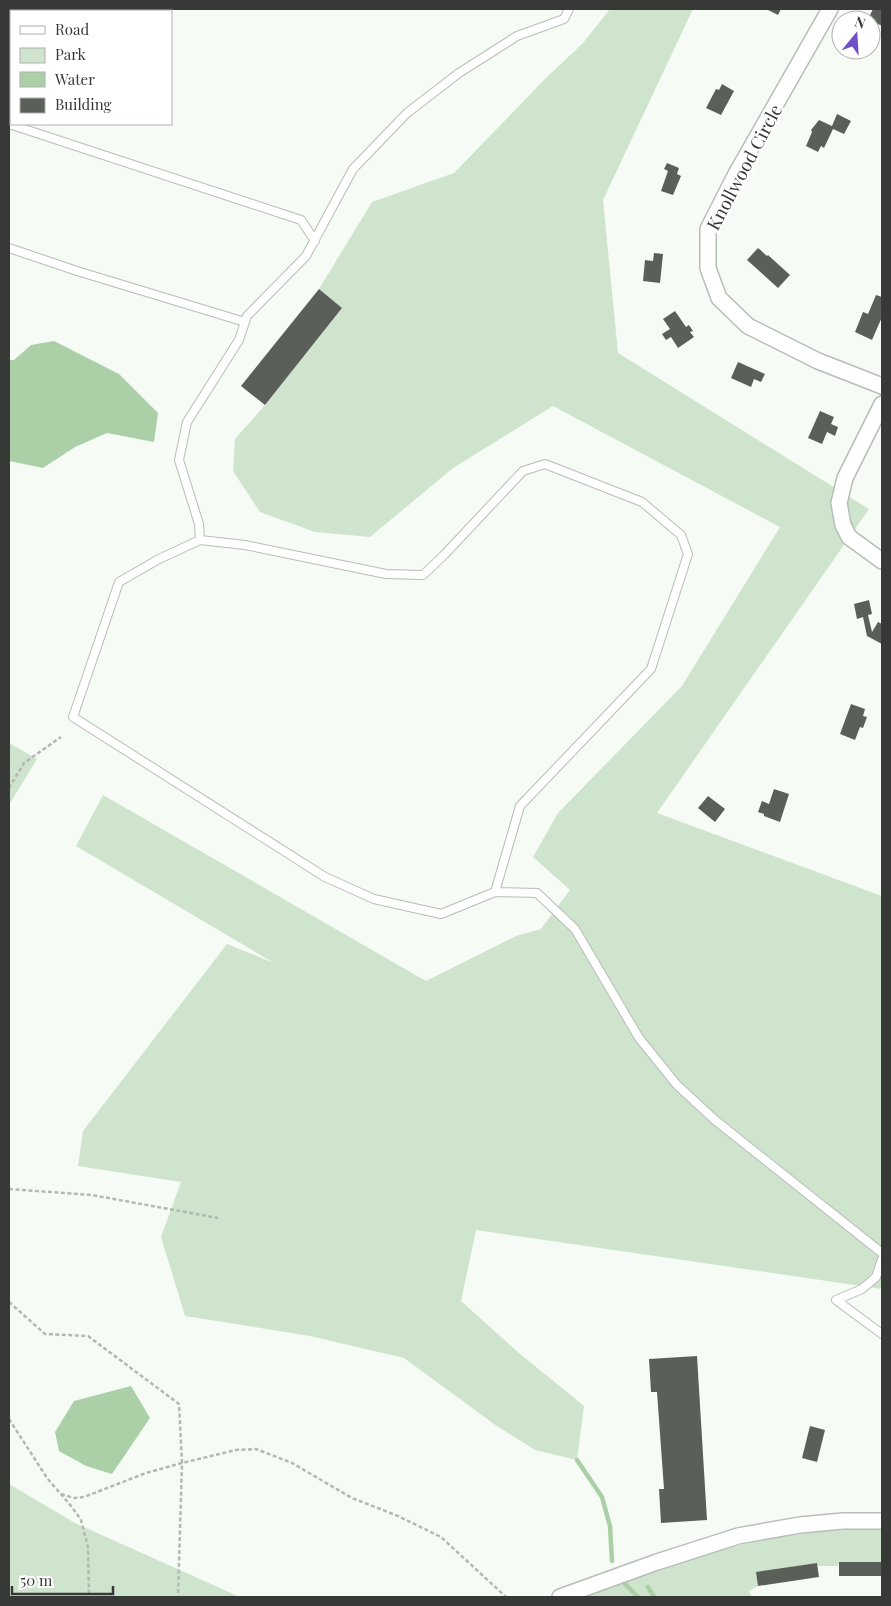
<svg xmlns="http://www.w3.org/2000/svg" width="891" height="1606" viewBox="0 0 891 1606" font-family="'Playfair Display',serif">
<rect width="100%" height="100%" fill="#f6fcf5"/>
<path fill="#cee4cc" d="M610,9H693L603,200L618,353L869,509L657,813L882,896V1289L476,1230L461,1301L519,1353L584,1406L577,1460L535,1450L494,1424L404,1358L310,1336L185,1316L161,1237L181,1182L78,1166L83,1131L227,944L274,963L76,846L103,795L426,981L516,936L541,929L570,890L533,857L558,813L682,686L780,527L553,406L453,468L370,537L315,532L260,512L233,471L235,439L265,405L342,308L319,289L372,202L454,173L545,79L583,43Z
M9,743L37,759L9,805Z
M9,1484L75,1523L240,1597H9Z
M867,1529H882V1562H839L838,1566H818L817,1563L757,1572L758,1586L749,1591L752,1597L741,1596L738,1597H575L636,1569L749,1543L809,1532Z"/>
<path fill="#abd0a8" d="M54,341L119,374L158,413L154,442L107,433L75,447L43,468L9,461V360H14L31,345Z
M131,1386L150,1418L112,1474L86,1466L59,1451L55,1432L74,1401Z"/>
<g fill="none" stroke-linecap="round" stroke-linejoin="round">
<path stroke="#abd0a8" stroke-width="4.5" d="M577,1460L602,1497L610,1526L612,1561
M625,1584L638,1597
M648,1587L654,1597"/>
</g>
<path fill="#5a5f5a" d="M766,9H781L778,15Z
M873,9H882V26L868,19Z
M722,84L734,91L721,115L706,108L716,89L719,90Z
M837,114L851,121L844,134L833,129L824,148L821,146L818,152L806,146L812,132L811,130L819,120L832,126Z
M667,163L679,168L677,174L681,176L673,195L661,191L668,171L664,169Z
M758,248L767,256L768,255L790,275L778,288L747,260Z
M654,253L663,254L660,283L643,281L645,260L653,261Z
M319,289L342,308L265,405L241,386Z
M876,295L882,297V317L872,340L855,332L863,312L868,314Z
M675,311L686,327L689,325L693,331L690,332L694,337L678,348L671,337L666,340L662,334L670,329L663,319Z
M738,362L765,374L761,382L754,379L751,387L731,378Z
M820,411L834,417L831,424L838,427L835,436L827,432L822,444L808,438Z
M869,600L872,614L868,615L872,632L878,622L882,624V644L867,636L863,617L857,619L854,604Z
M851,704L865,709L863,716L867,717L863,728L860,727L855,740L840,734Z
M774,789L789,794L780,822L764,816V814L758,812L762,801L769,804Z
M708,796L725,809L715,822L698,808Z
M697,1356L707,1520L661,1523L659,1489H664L657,1392H651L649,1359Z
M810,1426L825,1430L817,1462L802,1458Z
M839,1562H882V1576H839Z
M817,1563L819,1577L758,1586L756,1572Z"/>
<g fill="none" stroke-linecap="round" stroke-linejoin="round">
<g stroke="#b7bdb7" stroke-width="10">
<path id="service" d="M9,124L301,220L315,241
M9,248L77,271L245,322
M200,540L199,524L179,460L187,422L239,340L247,316L306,256L353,169L407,113L459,73L517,36L564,19L569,9
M495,892L520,806L651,669L688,554L681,535L642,502L545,464L523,471L444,555L423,575L386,574L245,545L200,540L159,559L119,582L73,717L325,877L374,899L441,914L495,892L537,893L575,929L639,1038L677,1085L715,1120L882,1253
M882,1259L876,1277L862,1289L836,1300L882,1334"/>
</g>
<g stroke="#b7bdb7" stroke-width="18">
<path id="minor" d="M830,9L736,174L708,229V268L719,298L748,326L818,361L882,386
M882,404L845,478L839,503L843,525L849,537L882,561
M560,1597L657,1562L738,1536L800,1525L843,1521H882"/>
</g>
<path stroke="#b4b8b3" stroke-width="2.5" stroke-dasharray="4 2.5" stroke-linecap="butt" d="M9,788L24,763L61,737
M9,1189L92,1195L218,1218
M9,1302L45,1334L88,1336L179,1404L182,1463L178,1597
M9,1419L47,1478L72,1507L81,1520L88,1547L89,1597
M61,1494L74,1498L84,1497L146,1473L182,1463L236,1450L256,1449L292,1463L352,1498L398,1516L441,1537L506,1597"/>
<use href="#service" stroke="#fff" stroke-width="8"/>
<use href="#minor" stroke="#fff" stroke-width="15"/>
</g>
<g text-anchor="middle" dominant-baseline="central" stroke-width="5" stroke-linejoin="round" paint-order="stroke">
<g font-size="18" fill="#373937" stroke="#fff">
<text transform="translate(744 167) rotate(-62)">Knollwood Circle</text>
</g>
</g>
<rect width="891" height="1606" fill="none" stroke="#373937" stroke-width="20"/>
<rect x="10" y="10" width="162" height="115" fill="#ffffff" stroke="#afb0af"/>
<rect x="20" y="26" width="25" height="8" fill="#ffffff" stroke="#afb0af"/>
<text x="55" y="35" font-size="15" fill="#373937">Road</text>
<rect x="20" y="48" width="25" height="15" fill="#cee4cc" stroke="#afb0af"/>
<text x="55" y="60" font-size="15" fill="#373937">Park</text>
<rect x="20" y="72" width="25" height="15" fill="#abd0a8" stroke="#afb0af"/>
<text x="55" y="85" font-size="15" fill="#373937">Water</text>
<rect x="20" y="98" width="25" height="15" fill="#5a5f5a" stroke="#afb0af"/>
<text x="55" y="110" font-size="15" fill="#373937">Building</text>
<g transform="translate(856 35) rotate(18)"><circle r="24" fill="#ffffff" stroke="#afb0af"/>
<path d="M0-4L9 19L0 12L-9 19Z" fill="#724ec7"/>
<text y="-8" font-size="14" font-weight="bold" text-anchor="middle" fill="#373937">N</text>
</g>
<path d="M12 1586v8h101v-8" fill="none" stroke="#373937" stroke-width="2.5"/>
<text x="20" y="1586" font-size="15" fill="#373937" stroke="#ffffff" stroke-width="4" paint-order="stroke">50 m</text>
</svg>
